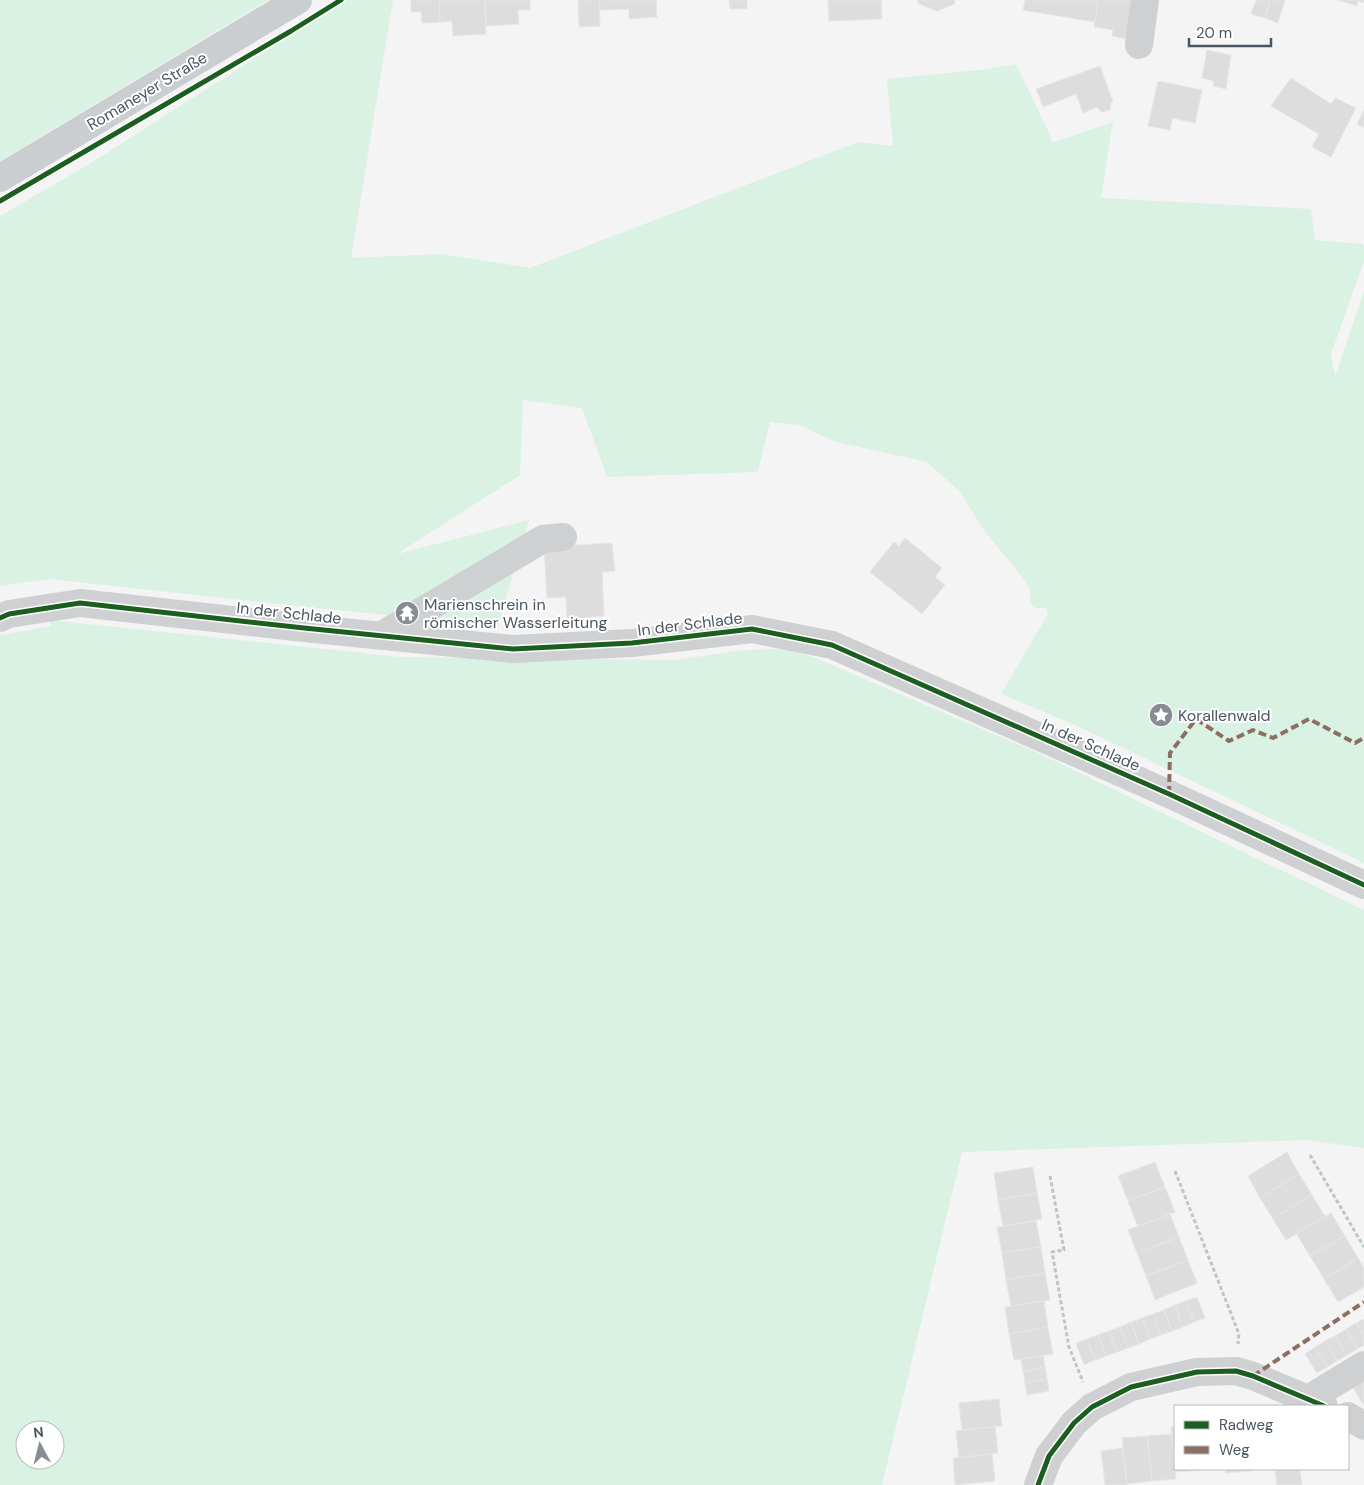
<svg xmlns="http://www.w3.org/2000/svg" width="1364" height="1485" viewBox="0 0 1364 1485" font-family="'DM Sans',sans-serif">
<rect width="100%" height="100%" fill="#f4f4f4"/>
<path fill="#d9f2e3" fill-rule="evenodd" d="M0,0H268L0,161Z
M346,0H393L351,258L441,254L530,268L858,142L893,146L887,79L980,70L1016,64L1048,131L1052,143L1113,122L1101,198L1311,209L1315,240L1362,244L1364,247V261L1331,354L1335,377L1364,291V863L1075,725L1001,694L1048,614L1046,608H1036L1033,607L1030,601V590L1024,579L986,533L959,491L927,462L836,442L799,425L770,422L758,472L607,477L582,408L523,400L520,475L397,554L529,520L498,626L326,609L49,579L0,586V216L86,166Z
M49,620L400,657L677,660L735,651L788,648L820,660L1034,751L1364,910V1148L1307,1140L962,1152L882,1485H0V635L51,626ZM25,1430H55V1460H25Z"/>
<path fill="#ddddde" stroke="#e5e6e7" d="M411,0H439L440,22L422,23L421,12H411Z
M439,0H485L486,34L453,36L452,21L440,22Z
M485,0H530V10H518L519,24L486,26Z
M578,0H599L600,26L579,27Z
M599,0H656L657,17L629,19V9L600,10Z
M729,0H747V9H730Z
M828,0H881L882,19L829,21Z
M917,0H955L954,4L937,11L919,4Z
M1025,0H1098L1095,22L1023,10Z
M1098,0H1133L1127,39L1112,36L1113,30L1094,27Z
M1256,0H1270L1265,18L1251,14Z
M1270,0H1285L1278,23L1265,18Z
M1337,0H1364V3L1358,1L1357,6Z
M1207,50L1231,55L1226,89L1213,86L1214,81L1202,78Z
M1100,66L1113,102L1111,103L1110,110L1101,112L1097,107L1083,113L1076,94L1043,107L1036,89Z
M1291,78L1331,104L1335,98L1356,108L1331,157L1312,147L1319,134L1271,106Z
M1158,81L1202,90L1195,123L1172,118L1170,130L1148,126Z
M1364,110V128L1357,124Z
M905,538L942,568L935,577L945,585L922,614L870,572L894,542L899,546Z
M612,543L615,571L602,572L604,616L567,619L566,597L547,598L544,547Z
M1287,1152L1299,1174L1260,1198L1248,1176Z
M1155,1162L1165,1187L1128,1201L1118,1176Z
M1033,1167L1037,1193L998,1200L994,1173Z
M1299,1174L1312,1195L1273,1219L1260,1198Z
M1165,1187L1175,1212L1138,1227L1128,1201Z
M1037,1193L1042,1219L1003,1226L998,1200Z
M1312,1195L1325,1216L1286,1240L1273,1219Z
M1331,1213L1345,1236L1310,1256L1296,1233Z
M1170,1214L1179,1237L1137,1253L1128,1230Z
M1036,1221L1041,1247L1002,1253L997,1227Z
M1345,1236L1358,1258L1324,1279L1310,1256Z
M1179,1237L1188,1260L1146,1276L1137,1253Z
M1041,1247L1045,1273L1006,1280L1002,1253Z
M1358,1258L1364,1268V1287L1338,1302L1324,1279Z
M1188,1260L1197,1283L1155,1300L1146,1276Z
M1045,1273L1050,1300L1011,1306L1006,1280Z
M1197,1297L1205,1318L1194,1322L1186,1301Z
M1044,1301L1048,1327L1009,1334L1005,1307Z
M1186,1301L1194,1322L1183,1327L1175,1305Z
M1175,1305L1183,1327L1172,1331L1164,1310Z
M1164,1310L1172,1331L1161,1335L1153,1314Z
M1153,1314L1161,1335L1150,1339L1142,1318Z
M1142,1318L1150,1339L1139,1344L1131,1322Z
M1364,1319V1337L1356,1323Z
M1131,1322L1139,1344L1128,1348L1120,1327Z
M1356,1323L1364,1337V1345L1357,1349L1346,1329Z
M1048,1327L1053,1354L1014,1360L1009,1334Z
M1120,1327L1128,1348L1117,1352L1109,1331Z
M1346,1329L1357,1349L1347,1355L1335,1336Z
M1109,1331L1117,1352L1106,1356L1098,1335Z
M1098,1335L1106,1356L1095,1360L1087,1339Z
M1335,1336L1347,1355L1337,1361L1325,1341Z
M1087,1339L1095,1360L1084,1365L1076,1343Z
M1325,1341L1337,1361L1327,1367L1315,1347Z
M1315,1347L1327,1367L1317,1373L1305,1354Z
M1043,1355L1045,1367L1023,1372L1021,1359Z
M1045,1367L1047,1379L1025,1383L1023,1372Z
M1047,1379L1049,1391L1027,1395L1025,1383Z
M1364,1381V1406L1353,1387Z
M999,1399L1002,1426L962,1430L959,1403Z
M995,1427L998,1453L959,1458L956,1431Z
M1171,1427H1175V1468L1172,1434Z
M1172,1434L1176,1479L1152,1481L1147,1436Z
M1147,1436L1152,1481L1127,1484L1122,1438Z
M1123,1448L1127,1485H1105L1101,1451Z
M992,1454L995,1481L955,1485L953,1458Z
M1175,1469H1200V1470L1176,1472Z
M1225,1469H1250V1471L1226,1473Z
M1275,1469H1300L1302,1485H1277Z"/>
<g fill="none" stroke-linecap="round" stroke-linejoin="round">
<path stroke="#bcc7c4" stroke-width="3" stroke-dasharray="4 2.5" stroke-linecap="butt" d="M1310,1155L1364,1247
M1175,1171L1239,1334L1238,1344
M1050,1176L1064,1250L1052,1252L1069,1347L1083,1382"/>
<path stroke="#ced0d2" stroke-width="28" d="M1139,45L1145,0
M0,618L9,614L80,603L304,628L513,649L632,643L752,629L832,645L1169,794L1364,885
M382,635L543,539L563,537
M1308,1399L1364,1365
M1348,1416L1364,1426
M1038,1485L1049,1456L1074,1423L1092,1407L1131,1387L1197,1372L1236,1371L1253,1376L1324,1406"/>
<path stroke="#caced1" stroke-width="28" d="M0,178L298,0"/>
<path stroke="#8d6e63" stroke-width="4" stroke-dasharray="8 4" stroke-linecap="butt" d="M1169,794L1170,753L1196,719L1229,741L1253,730L1273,738L1309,719L1355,743L1364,738
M1253,1376L1364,1302"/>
<g stroke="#fff" stroke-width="8">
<path id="cycleway" d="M0,201L291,31L341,0
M0,618L9,614L80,603L304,628L513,649L632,643L752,629L832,645L1169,794L1364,885
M1038,1485L1049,1456L1074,1423L1092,1407L1131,1387L1197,1372L1236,1371L1253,1376L1324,1406"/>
</g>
<use href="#cycleway" stroke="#1b5e20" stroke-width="5"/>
</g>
<defs>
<g id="temple-disc" transform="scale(1.25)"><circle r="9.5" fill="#868d94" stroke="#fff"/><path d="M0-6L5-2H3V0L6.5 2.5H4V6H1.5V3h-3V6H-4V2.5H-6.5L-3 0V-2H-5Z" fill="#fff"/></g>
<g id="sight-disc" transform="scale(1.25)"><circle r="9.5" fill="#868d94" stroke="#fff"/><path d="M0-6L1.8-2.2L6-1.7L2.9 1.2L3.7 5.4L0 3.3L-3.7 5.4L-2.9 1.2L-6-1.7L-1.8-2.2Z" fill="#fff"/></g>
</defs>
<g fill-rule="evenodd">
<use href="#temple-disc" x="407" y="613"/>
<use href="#sight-disc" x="1161" y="715"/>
</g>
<g text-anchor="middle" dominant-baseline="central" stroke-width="4" stroke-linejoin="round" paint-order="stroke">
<g font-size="16" fill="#4a5661" stroke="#fff">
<text transform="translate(147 91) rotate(-31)">Romaneyer Straße</text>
<text transform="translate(289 613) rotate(6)">In der Schlade</text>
<text transform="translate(690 624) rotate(-7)">In der Schlade</text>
<text transform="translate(1091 745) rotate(24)">In der Schlade</text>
</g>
<g font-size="16" fill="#4a5661" stroke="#fff" text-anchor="start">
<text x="424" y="604">Marienschrein in<tspan x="424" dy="18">römischer Wasserleitung</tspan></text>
<text x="1178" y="715">Korallenwald</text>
</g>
</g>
<rect x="1174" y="1405" width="175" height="65" fill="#ffffff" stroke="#b7bbc0"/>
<rect x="1184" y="1421" width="25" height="8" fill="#1b5e20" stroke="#b7bbc0"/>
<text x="1219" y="1430" font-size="15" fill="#4a5661">Radweg</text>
<rect x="1184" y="1446" width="25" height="8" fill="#8d6e63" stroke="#b7bbc0"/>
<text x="1219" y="1455" font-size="15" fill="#4a5661">Weg</text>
<g transform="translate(40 1445) rotate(353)"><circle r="24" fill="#ffffff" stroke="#b7bbc0"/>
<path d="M0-4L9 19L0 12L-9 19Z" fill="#868d94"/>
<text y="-8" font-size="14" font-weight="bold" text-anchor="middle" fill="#4a5661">N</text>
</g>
<path d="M1189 38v8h82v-8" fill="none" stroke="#4a5661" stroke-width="2.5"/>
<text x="1196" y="38" font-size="15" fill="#4a5661" stroke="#ffffff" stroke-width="4" paint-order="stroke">20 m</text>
</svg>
